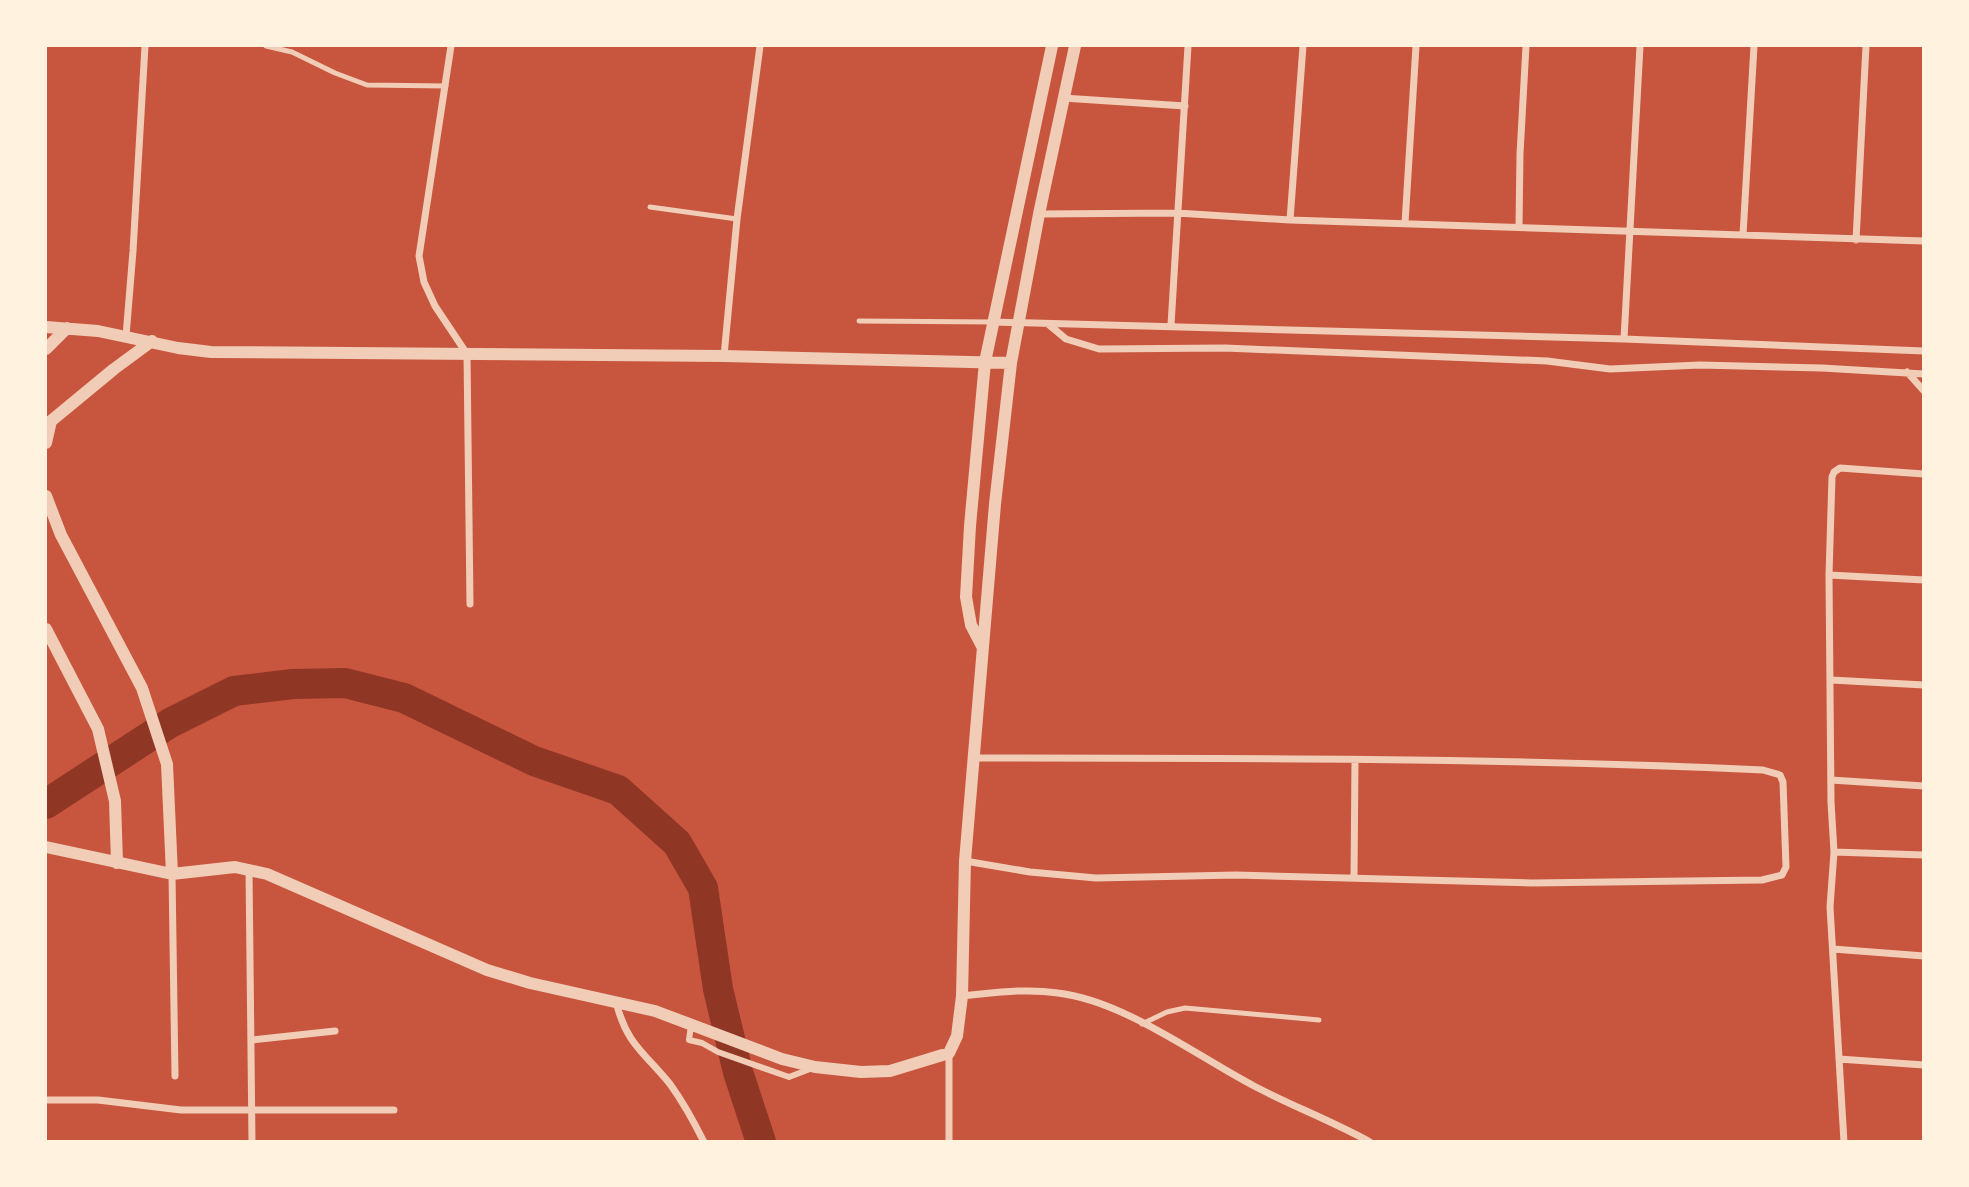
<svg xmlns="http://www.w3.org/2000/svg" width="1969" height="1187" viewBox="0 0 1969 1187" font-family="'Roboto Serif',serif">
<rect width="100%" height="100%" fill="#c8553d"/>
<g fill="none" stroke-linecap="round" stroke-linejoin="round">
<path stroke="#8f3625" stroke-width="30" d="M46,804L170,723L234,691L293,684L345,683L404,698L534,761L618,790L677,843L703,888L718,989L738,1072L761,1142"/>
<path stroke="#f1ccb7" stroke-width="5" d="M266,46L292,52L335,73L367,85L446,86
M650,207L737,219
M859,321L994,322
M1142,1024L1167,1012L1185,1008L1319,1020"/>
<path stroke="#f1ccb7" stroke-width="6" d="M691,1025L689,1040L702,1043L718,1052L789,1077L810,1069"/>
<path stroke="#f1ccb7" stroke-width="7" d="M451,46L419,256L424,282L435,306L467,354L470,604
M1063,98L1185,106
M1039,214L1177,213L1290,220L1924,241
M1290,220L1303,46
M1405,223L1416,46
M1519,227L1520,154L1526,46
M1743,235L1754,46
M1856,240L1866,46
M994,322L1624,339L1924,351
M1048,324L1066,339L1099,349L1225,348L1547,361L1610,369L1700,365L1822,368L1924,374
M1171,325L1188,46
M126,336L133,251L145,46
M1624,339L1640,46
M724,356L737,219L760,46
M1907,372L1924,391
M1829,575L1924,580
M1831,680L1924,685
M1831,780L1924,786
M1834,852L1924,855
M965,861L1030,872L1096,878L1236,875L1532,883L1762,880L1782,875L1786,867L1783,782L1780,775L1763,770C1501,758 1238,758 975,758
M249,870L252,1142
M172,874L175,1076
M1354,878L1355,760
M1833,949L1924,956
M962,996C994,993 1025,988 1058,993C1124,1001 1195,1055 1254,1086C1292,1106 1332,1121 1370,1142
M616,1002C627,1045 644,1052 670,1084C683,1102 694,1122 704,1142
M252,1040L335,1031
M1839,1059L1924,1065
M46,1100H98L181,1110H394
M949,1142V1053
M1844,1142L1830,907L1834,852L1831,802L1829,575L1832,477L1834,472L1840,468L1924,474"/>
<path stroke="#f1ccb7" stroke-width="12" d="M46,327L98,331L178,348L211,352L724,356L1011,363
M46,349L67,328
M46,443L51,421L114,369L152,341
M46,496L61,535L142,688L167,764L172,874
M46,629L98,729L115,801L117,863
M983,648L971,625L966,597L970,526L985,362L1052,46
M46,847L172,874L235,867L267,874L487,970L530,983L655,1011L782,1059L815,1067L861,1072L890,1071L949,1053L957,1036L962,996L965,861L995,504L1011,363L1039,214L1075,46"/>
</g>
<rect width="1969" height="1187" fill="none" stroke="#fff3e0" stroke-width="94"/>
</svg>
